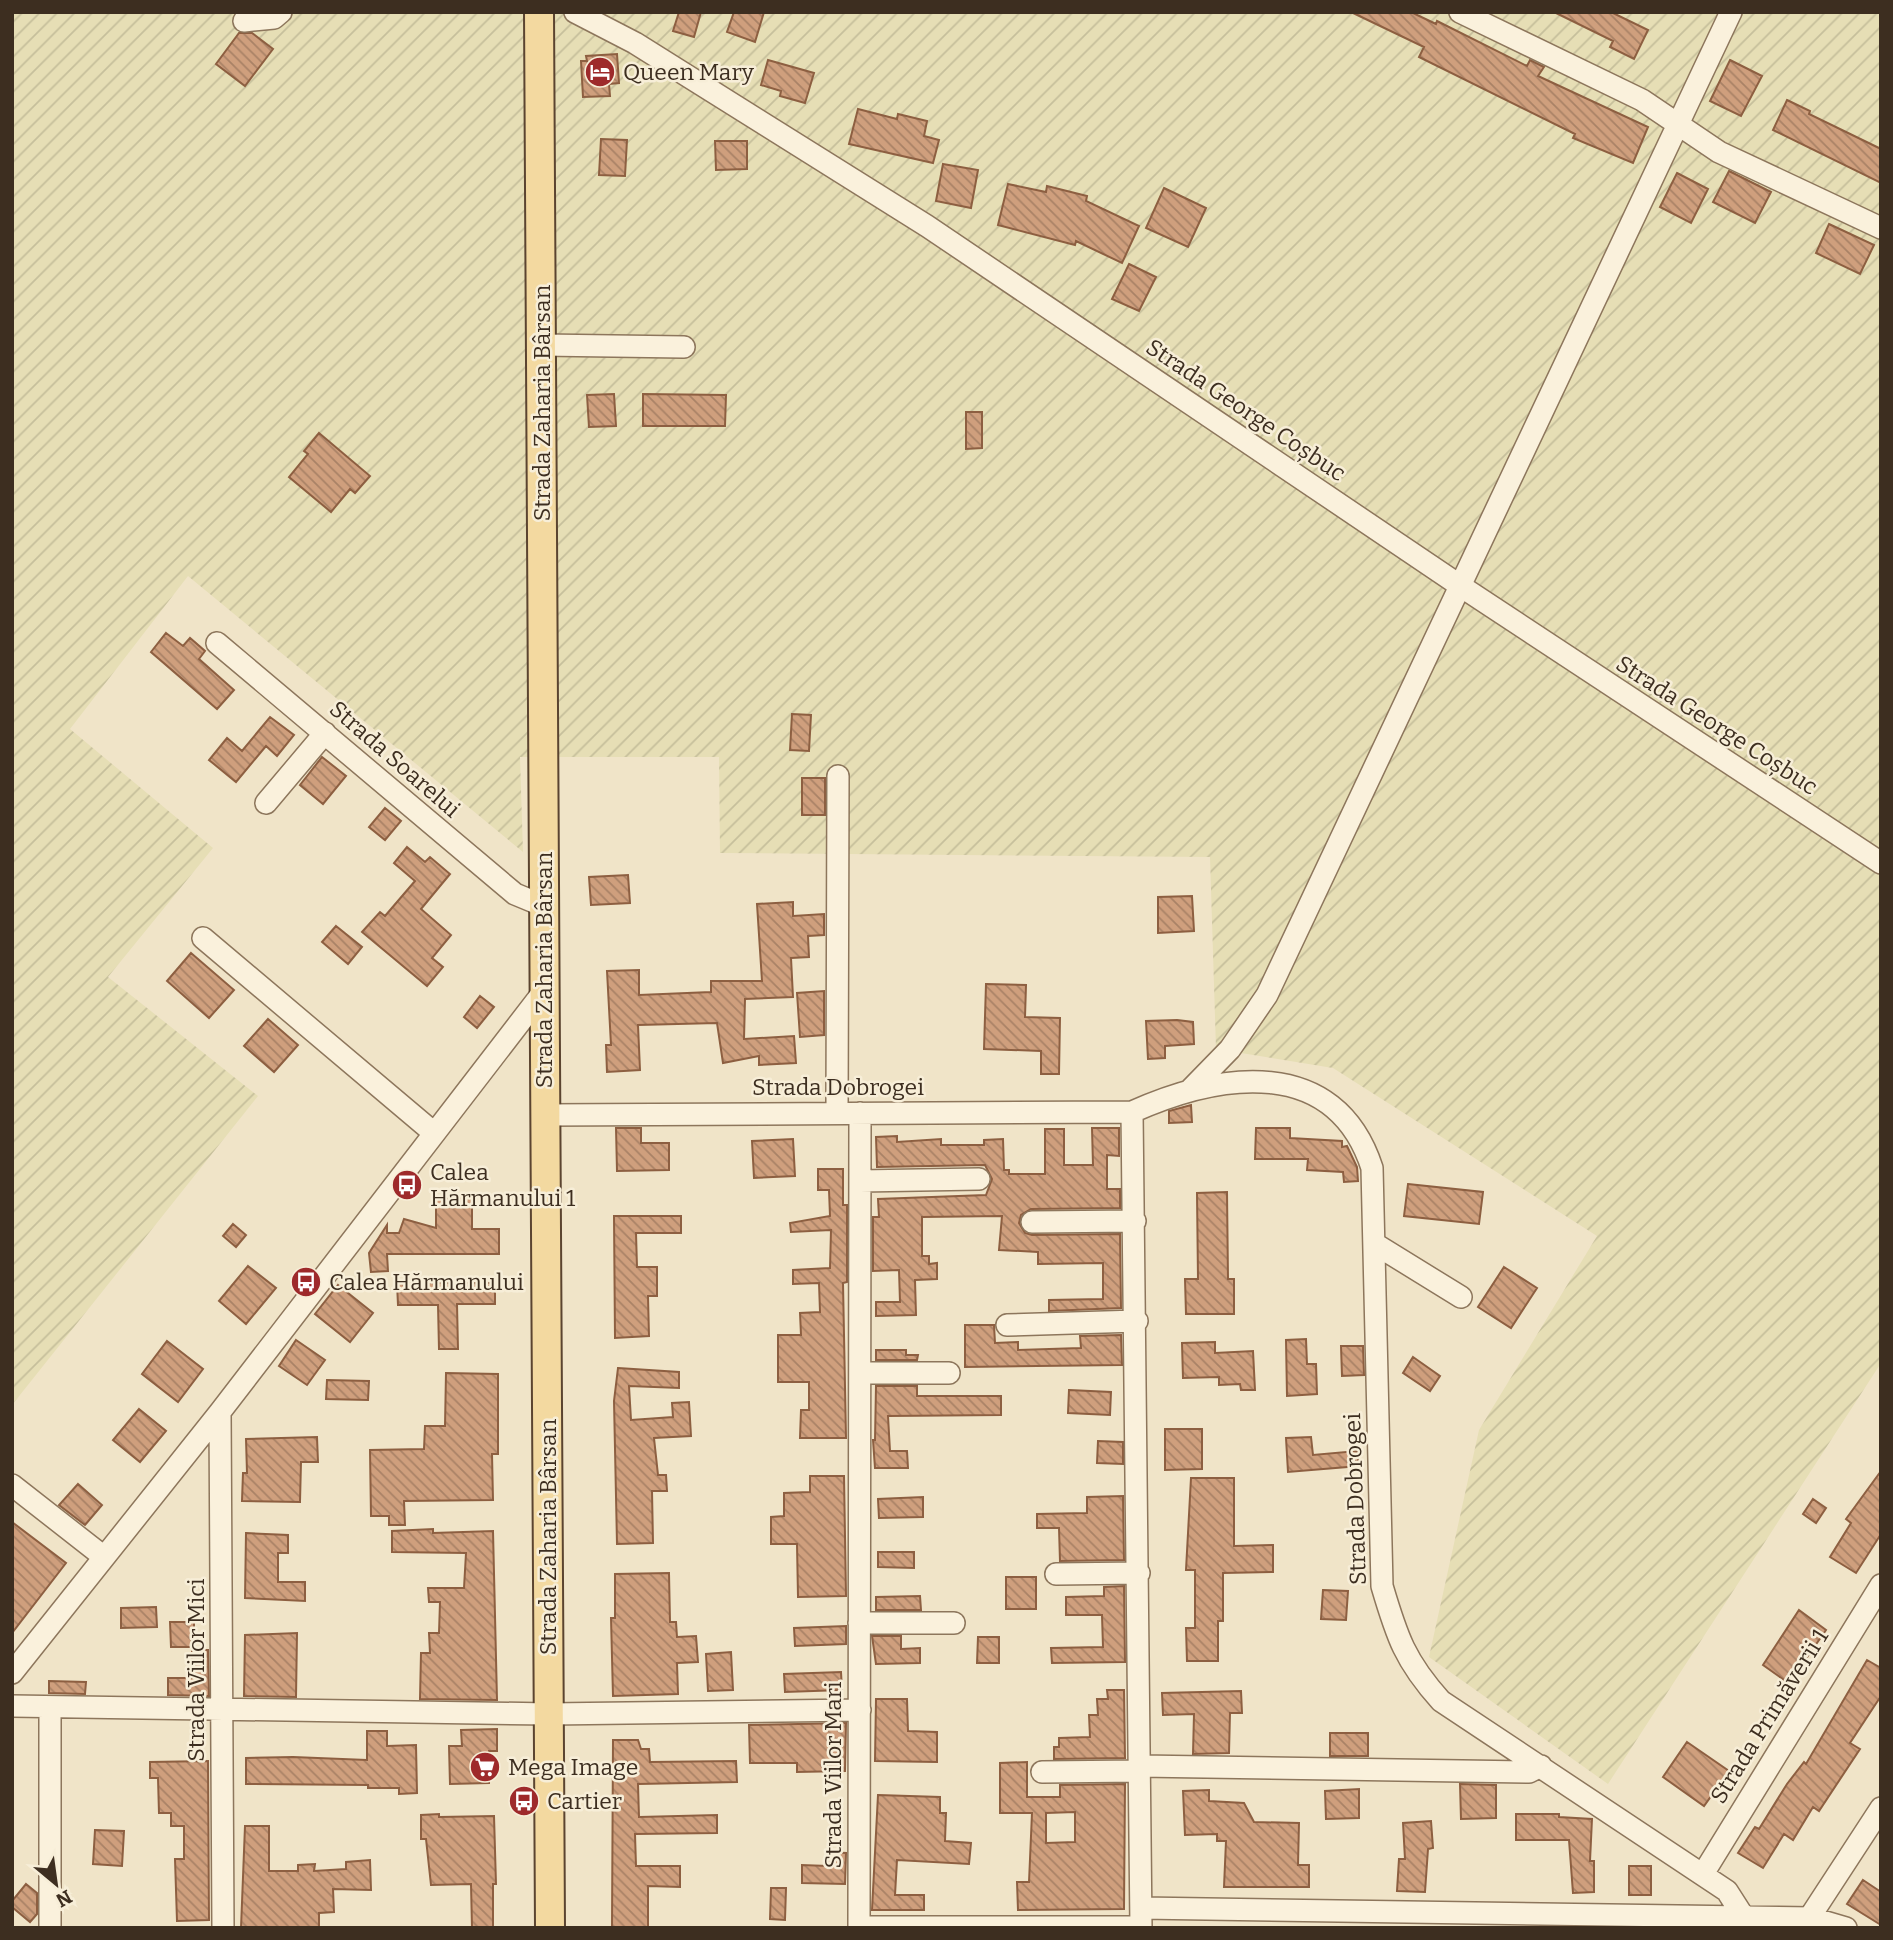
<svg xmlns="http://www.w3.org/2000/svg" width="1893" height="1940" viewBox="0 0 1893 1940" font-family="Bitter,serif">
<defs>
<pattern id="farmland-furrows" width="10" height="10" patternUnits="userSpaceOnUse" patternTransform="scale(1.75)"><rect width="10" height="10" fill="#e6deb5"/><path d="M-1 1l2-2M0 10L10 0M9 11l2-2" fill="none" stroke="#c6bf9b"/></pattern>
<pattern id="building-back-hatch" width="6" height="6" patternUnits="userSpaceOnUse" patternTransform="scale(1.75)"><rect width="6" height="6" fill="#cf9f7d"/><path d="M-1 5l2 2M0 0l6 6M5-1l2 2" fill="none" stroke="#a98266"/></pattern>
</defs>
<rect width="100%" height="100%" fill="#f0e4c8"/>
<path fill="url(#farmland-furrows)" d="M12,12H1881V1363L1608,1784L1429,1657L1479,1430L1597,1236L1333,1068L1216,1049L1210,857L720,853L719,757H520L523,852L188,576L70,729L213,848L108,977L258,1096L12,1405Z"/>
<path fill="url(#building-back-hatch)" stroke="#8d5f41" stroke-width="2" fill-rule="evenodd" d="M679,12H701L694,37L673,31Z
M734,12H764L755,42L727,32Z
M1351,12H1411L1436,24L1437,21L1527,66L1530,60L1544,67L1538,76L1648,127L1633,163L1573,138L1575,134L1419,57L1424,47Z
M1554,12H1611L1648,30L1634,59L1610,47L1613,41Z
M239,33H252L273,49L245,86L216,64Z
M617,54L619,83L609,84L610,96L583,97L581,61H587L586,56Z
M768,60L814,73L805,103L780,96L781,91L761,85Z
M1730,60L1762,76L1741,116L1710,101Z
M1787,100L1810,111L1809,114L1881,149V183L1773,130Z
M858,109L897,119L898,114L927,121L924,136L939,140L933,163L849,144Z
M601,139L627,140L625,176L599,175Z
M715,141H747V169L716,170Z
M943,164L978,170L971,208L936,201Z
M1729,171L1771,192L1755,223L1713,202Z
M1677,173L1708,189L1691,223L1660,207Z
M1008,184L1046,192L1047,186L1087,196L1086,201L1139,226L1122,263L1076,241L1075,245L998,225Z
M1164,188L1206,208L1188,247L1146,228Z
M1829,224L1874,245L1860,274L1816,253Z
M1129,264L1156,277L1139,311L1112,299Z
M614,394L616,426L589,427L587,395Z
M643,394L726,395L725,426H643Z
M966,412H982V448L966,449Z
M319,433L370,476L355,493L350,489L331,512L289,477L308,454L304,451Z
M166,633L183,646L190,638L205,651L199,659L234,690L217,709L151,652Z
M792,714L811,715L809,751L790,750Z
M270,717L294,735L277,756L266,746L236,782L209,760L227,738L242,751Z
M322,757L346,776L323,804L300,785Z
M802,778H825V815H802Z
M385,808L401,821L385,840L369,827Z
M407,847L425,862L430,857L450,874L421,909L451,935L432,958L443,967L427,986L362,932L380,912L385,916L415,881L394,863Z
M628,875L630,903L591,905L589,877Z
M1192,896L1194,931L1158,933V897Z
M793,902V916L824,914V935L808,936L809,957L791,958L793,997L745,999L744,1039L794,1036L796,1063L759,1065V1056L723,1063L717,1023L638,1025L640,1070L607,1072L606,1045H611L607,971L639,970V995L711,992V981H762L757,904Z
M336,926L362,947L348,964L322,942Z
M191,953L234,990L209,1018L167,981Z
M986,984L1026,985L1025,1017L1060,1018L1059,1074H1041V1051L984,1049Z
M824,991V1035L800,1037L797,993Z
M480,996L494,1007L477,1028L464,1017Z
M268,1019L298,1045L274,1072L244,1046Z
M1177,1020L1193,1022L1194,1044L1165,1046V1058L1148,1059L1146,1021Z
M1191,1105L1192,1122L1169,1123V1111Z
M616,1128H641V1143H669V1170L617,1171Z
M1092,1128H1119V1156L1107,1155V1189H1120V1208L1031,1209L1021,1215L1019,1223L1025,1233L1032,1235L1120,1234L1121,1308L1049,1311V1300L1103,1299V1263L1038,1264V1252L999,1250L1002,1216L922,1217V1256H929V1264L937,1263V1279L915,1280L916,1315L876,1316V1302H900L899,1270L873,1271V1217H879L878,1199L986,1195L992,1179L985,1165L877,1167L876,1137L897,1136V1142L941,1139V1145H984V1140L1003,1139L1004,1170H1009V1174H1045V1129H1064V1165H1093Z
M1256,1128H1290V1138L1342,1141V1147L1347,1146L1357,1167L1358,1181L1344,1182L1343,1172L1307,1170L1308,1159H1255Z
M793,1139L795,1176L754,1178L752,1141Z
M818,1169H843V1205H847V1282L843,1283L846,1438H800L801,1410H809V1382H778V1335H801L800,1313L820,1312L819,1283L793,1284V1270L830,1268L831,1230L791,1232L790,1223L830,1216L829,1190H818Z
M1408,1184L1483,1192L1479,1224L1404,1216Z
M1227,1192L1228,1279H1234V1314H1186L1185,1279H1198L1197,1193Z
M472,1198V1229H499V1254H387L388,1271L371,1272L369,1253L387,1225V1233H399L404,1219L436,1228V1199Z
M614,1216H681V1233H636L637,1267H657V1296H648L649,1336L615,1338Z
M233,1224L246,1235L236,1247L223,1236Z
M248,1266L276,1288L246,1324L219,1301Z
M1504,1267L1537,1288L1511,1328L1478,1307Z
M397,1283H495V1304H457L458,1349H439L438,1305H398Z
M338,1285L373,1313L350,1342L315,1314Z
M965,1325H994L995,1343L1018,1342V1350L1081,1348L1080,1336L1121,1335L1122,1365L965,1367Z
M1306,1339L1307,1364H1316L1317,1394L1287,1396L1286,1340Z
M296,1340L325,1360L307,1385L279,1366Z
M167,1341L203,1369L178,1402L142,1374Z
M1215,1342V1353L1253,1351L1255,1390H1241L1240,1384L1219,1385V1377L1183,1378L1182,1343Z
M1341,1346H1363L1364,1375L1342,1376Z
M876,1350H906V1355H918L917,1360H876Z
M1413,1357L1440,1376L1430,1391L1403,1373Z
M618,1368L679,1372V1388L629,1386L631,1420L673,1417L672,1403L689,1402L691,1436L654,1438L658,1475H666L667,1491H652L653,1543L617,1544L614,1401Z
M446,1373L498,1374V1454H492L493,1500L404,1501L405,1525H389V1516H371L370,1450L424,1449L425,1426H445Z
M327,1380L369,1381L368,1400L326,1399Z
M876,1386H917V1396H1001V1415L888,1416L890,1451H907L908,1468H875L873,1440H875Z
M1069,1390L1111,1392L1110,1415L1068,1413Z
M139,1409L166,1431L140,1462L113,1440Z
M1165,1429H1202V1469L1165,1470Z
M317,1437L318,1462H301L300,1502L242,1501L243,1473H247L246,1439Z
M1311,1437L1313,1455L1357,1451L1359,1466L1288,1472L1286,1438Z
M1098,1441L1123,1442V1464L1097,1463Z
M1881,1471V1534L1856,1573L1830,1557L1851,1523L1846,1519Z
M810,1476H844L846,1596L798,1597L797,1544H771V1517L784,1516V1493L810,1492Z
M1191,1478H1234V1546L1273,1545V1572L1223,1573V1621H1218V1661H1187L1186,1628H1195V1570H1186Z
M78,1484L102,1505L85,1525L59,1505Z
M1123,1496L1124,1560L1060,1561L1059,1528H1037V1514L1087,1513V1497Z
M923,1497V1517L879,1518L878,1499Z
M1813,1499L1826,1508L1816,1523L1803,1514Z
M12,1522L66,1563L12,1633Z
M433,1529V1533L493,1531L497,1700L420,1699L421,1653H430L429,1633H439L440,1602H429L428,1588H464L466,1553L392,1552V1531Z
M246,1533L288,1535V1553H278V1582H305V1601L245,1598Z
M878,1552H914V1568L878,1567Z
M669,1573L670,1622H676L677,1637L696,1636L698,1662L677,1663L678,1694L613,1696L611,1618H615V1574Z
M1006,1577H1036V1609H1006Z
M1124,1586L1125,1662L1052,1663L1051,1648L1103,1647L1102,1615H1066V1597L1104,1596V1587Z
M1323,1590L1348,1591L1346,1620L1321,1619Z
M920,1596L921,1610H876V1597Z
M156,1607L157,1627L121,1628V1608Z
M1799,1610L1826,1630L1801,1666L1804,1668L1791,1685L1763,1665Z
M170,1622H194V1647H171Z
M846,1626V1644L795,1646L794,1628Z
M297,1633L296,1697L244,1696L245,1635Z
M872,1636H901V1649L920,1648V1663L876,1664Z
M978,1637H999V1663H977Z
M192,1650H208L209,1696L168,1695V1678H192Z
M731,1652L733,1690L708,1691L706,1654Z
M1867,1660L1881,1668V1696L1850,1743L1860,1749L1819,1811L1813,1807L1793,1840L1784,1834L1763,1868L1738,1853L1755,1827L1759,1829L1787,1784L1804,1762L1806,1764Z
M841,1672L842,1690L785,1692L784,1674Z
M49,1681L86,1682L85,1694L49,1693Z
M1107,1690H1124L1125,1758L1054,1759V1747H1059V1738L1090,1737L1089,1715H1098L1097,1699H1108Z
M1241,1691L1242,1713H1230L1229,1753L1193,1754L1194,1714L1163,1715L1162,1693Z
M876,1699H907L908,1731L937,1732V1762L875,1761Z
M846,1723L845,1771L797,1772V1763H750L749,1725Z
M497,1729V1751H489V1783L450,1784L449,1746H462L461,1730Z
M367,1731H387V1746L416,1745L417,1793L399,1794V1788H368V1785L246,1784V1758L293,1757L367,1760Z
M1330,1733H1368V1756H1330Z
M613,1740H638L641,1749H649L650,1762L736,1761L737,1782L638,1784L639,1817L717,1815V1833L635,1834L636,1866H680V1887L648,1886V1928H612Z
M1687,1742L1729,1771L1704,1806L1663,1777Z
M208,1761L209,1920L177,1921L175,1859H184V1826H171V1813H159L158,1778H150V1762Z
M1027,1762V1797H1060V1785L1125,1784L1124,1909L1018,1910L1017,1882H1029L1032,1813H1000V1763ZM1075,1812V1842L1046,1843V1813Z
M1460,1784L1496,1785V1818L1461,1819Z
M1359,1789V1818L1326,1819L1325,1791Z
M1209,1790V1801L1244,1803L1254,1822L1299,1823L1298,1865H1309V1887H1224L1226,1841H1217V1834L1185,1835L1183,1791Z
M878,1795L940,1797V1813H946L945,1841L971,1843L969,1864L897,1860L895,1895H924V1910H872Z
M439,1814V1817L494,1816L496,1884H493V1928H472L471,1884L431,1885L426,1839H421V1815Z
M1516,1814H1559V1817L1592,1819L1590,1861H1594V1892L1573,1893L1569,1840H1516Z
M1431,1821L1433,1848L1428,1849L1425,1892L1397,1891L1399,1859H1405L1403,1823Z
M245,1826H269V1871H298V1865L315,1864L314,1871L346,1869V1862L370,1860L371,1890L333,1889L334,1912L319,1913V1928H241Z
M95,1830L124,1831L122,1866L93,1864Z
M828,1852L846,1853L845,1884L802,1883V1865L828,1866Z
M1629,1866H1651V1895H1629Z
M1863,1880L1881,1892V1925L1847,1904Z
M26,1884L37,1893V1914L30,1922L12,1907V1901Z
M771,1888H786L785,1920L770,1919Z"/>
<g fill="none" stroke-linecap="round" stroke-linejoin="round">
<g stroke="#8d765c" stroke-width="24">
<path id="minor" d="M575,12L635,43L927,226L1459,585L1881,863
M1460,12L1642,100L1719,152L1881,228
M244,21L274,18L281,12
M542,345L684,347
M217,643L515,894L544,906
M266,803L325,733
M203,938L434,1133
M1191,1089L1230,1049L1267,995L1731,12
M1132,1112L1141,1928
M837,1113L838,776
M545,1115L1132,1112C1219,1073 1335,1054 1372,1168L1382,1586C1397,1637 1405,1661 1441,1701L1727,1891L1743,1916
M860,1181L979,1179
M1032,1222L1135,1221
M1375,1244L1461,1297
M1007,1325L1137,1321
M860,1373H949
M220,1412L223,1928
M12,1485L104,1557
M1056,1574L1139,1573
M859,1623H954
M12,1673L220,1412L544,991
M12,1706L550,1714L860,1710
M50,1708V1928
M1140,1766L1529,1772L1541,1766
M1042,1772L1140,1771
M1703,1874L1881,1585
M1141,1908L1812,1918L1846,1928
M1804,1926L1881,1808
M859,1927H1141
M859,1928L860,1113"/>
</g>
<g stroke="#5b4430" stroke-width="32">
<path id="major" d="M539,12L550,1928"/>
</g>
<use href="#minor" stroke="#faf1dc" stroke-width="21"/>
<use href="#major" stroke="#f3d9a0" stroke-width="28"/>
</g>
<defs>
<g id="hotel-disc" transform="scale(1.575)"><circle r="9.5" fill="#9e2a2b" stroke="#f7eed8"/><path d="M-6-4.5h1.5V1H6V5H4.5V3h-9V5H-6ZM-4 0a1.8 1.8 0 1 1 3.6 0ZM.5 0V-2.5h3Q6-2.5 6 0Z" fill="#fff"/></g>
<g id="bus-disc" transform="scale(1.575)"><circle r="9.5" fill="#9e2a2b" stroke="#f7eed8"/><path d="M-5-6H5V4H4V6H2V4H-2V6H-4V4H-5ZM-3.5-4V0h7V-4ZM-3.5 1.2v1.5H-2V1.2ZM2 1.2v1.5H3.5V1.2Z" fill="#fff"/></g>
<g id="supermarket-disc" transform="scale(1.575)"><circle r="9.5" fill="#9e2a2b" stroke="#f7eed8"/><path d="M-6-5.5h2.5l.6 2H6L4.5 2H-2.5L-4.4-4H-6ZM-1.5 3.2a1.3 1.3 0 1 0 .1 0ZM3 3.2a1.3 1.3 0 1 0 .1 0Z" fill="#fff"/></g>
</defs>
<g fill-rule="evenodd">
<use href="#hotel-disc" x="600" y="72"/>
<use href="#bus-disc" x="407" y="1185"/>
<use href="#bus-disc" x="306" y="1282"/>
<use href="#supermarket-disc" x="485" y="1767"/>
<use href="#bus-disc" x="524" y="1801"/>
</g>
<g text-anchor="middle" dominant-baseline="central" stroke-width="5" stroke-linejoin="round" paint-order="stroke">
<g font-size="23" fill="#3d2e20" stroke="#f7eed8" text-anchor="start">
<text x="623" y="72">Queen Mary</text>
<text x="430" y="1172">Calea<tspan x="430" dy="26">Hărmanului 1</tspan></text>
<text x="329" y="1282">Calea Hărmanului</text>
<text x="508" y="1767">Mega Image</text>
<text x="547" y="1801">Cartier</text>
</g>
<g font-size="23" fill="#3d2e20" stroke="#f7eed8">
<text transform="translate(542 403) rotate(-90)">Strada Zaharia Bârsan</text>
<text transform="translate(1246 410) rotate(34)">Strada George Coșbuc</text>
<text transform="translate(1717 725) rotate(33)">Strada George Coșbuc</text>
<text transform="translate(395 759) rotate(41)">Strada Soarelui</text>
<text transform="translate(544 970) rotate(-90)">Strada Zaharia Bârsan</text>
<text x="838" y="1087">Strada Dobrogei</text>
<text transform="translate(1355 1499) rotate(-92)">Strada Dobrogei</text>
<text transform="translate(548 1537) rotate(-90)">Strada Zaharia Bârsan</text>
<text transform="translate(196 1670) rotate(-90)">Strada Viilor Mici</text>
<text transform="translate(1769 1716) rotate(-58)">Strada Primăverii 1</text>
<text transform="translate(833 1775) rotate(-90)">Strada Viilor Mari</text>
</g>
</g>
<rect width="1893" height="1940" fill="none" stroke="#3d2e20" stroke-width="28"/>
<g transform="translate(56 1884) rotate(151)" stroke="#f7eed8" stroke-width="5" paint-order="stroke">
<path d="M0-5L12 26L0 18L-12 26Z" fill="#3d2e20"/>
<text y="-10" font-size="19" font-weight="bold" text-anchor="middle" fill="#3d2e20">N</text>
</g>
</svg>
